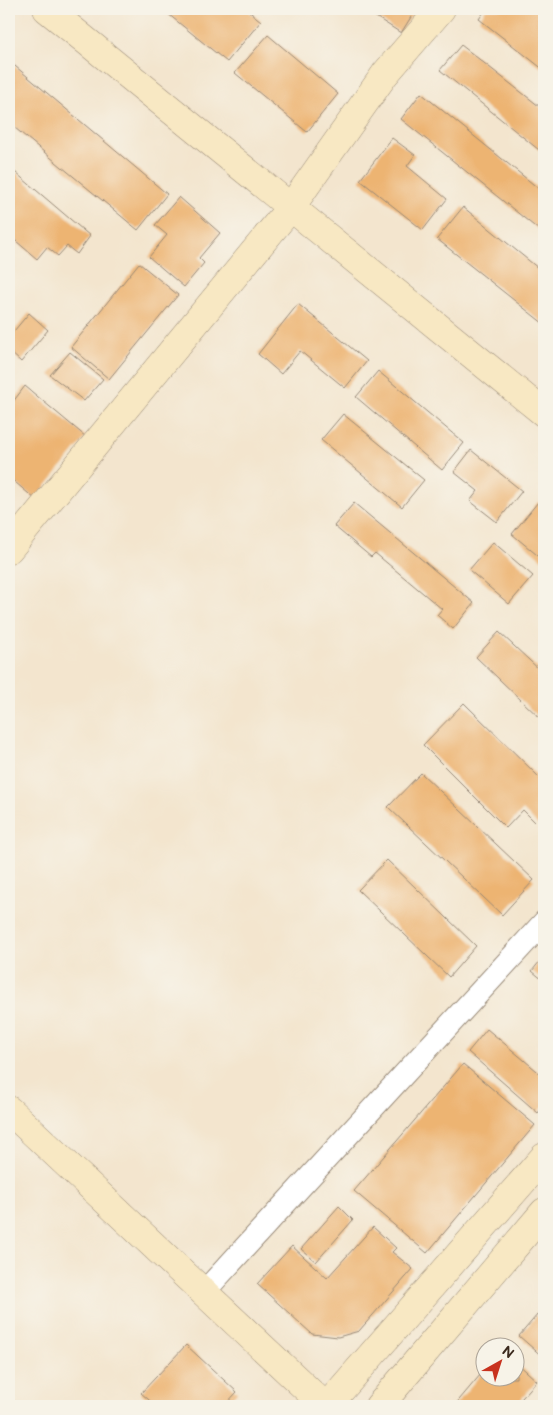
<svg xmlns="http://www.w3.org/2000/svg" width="553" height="1415" viewBox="0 0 553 1415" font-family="'Balsamiq Sans',sans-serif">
<rect width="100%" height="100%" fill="#f7f3e8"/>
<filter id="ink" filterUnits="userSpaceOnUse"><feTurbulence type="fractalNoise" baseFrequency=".02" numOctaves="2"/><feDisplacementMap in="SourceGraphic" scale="10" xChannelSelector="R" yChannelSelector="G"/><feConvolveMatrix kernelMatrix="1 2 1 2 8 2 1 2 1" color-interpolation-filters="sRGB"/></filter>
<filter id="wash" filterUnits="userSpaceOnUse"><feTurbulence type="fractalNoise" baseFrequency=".0096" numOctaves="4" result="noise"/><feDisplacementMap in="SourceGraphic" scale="20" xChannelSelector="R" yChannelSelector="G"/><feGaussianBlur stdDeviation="1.12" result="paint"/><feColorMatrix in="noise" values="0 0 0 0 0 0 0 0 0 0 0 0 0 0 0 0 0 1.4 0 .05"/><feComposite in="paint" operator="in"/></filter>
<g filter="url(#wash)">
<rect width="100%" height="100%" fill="#f3e5ce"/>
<g id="blocks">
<path fill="#edb472" d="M162,9H246L261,21L227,62Z
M370,9H416L401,33L368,12Z
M486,9H544V70L479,19Z
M268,35L338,94L307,132L235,73Z
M461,45L544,110V154L440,70Z
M9,61L167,194L138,230L9,123Z
M421,93L544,193V234L401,119Z
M392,138L415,155L407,166L447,199L423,230L360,180Z
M9,167L90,236L77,254L67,246L58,256L47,247L37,259L9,235Z
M179,197L220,233L199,258L204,263L184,287L149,257L167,235L155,225Z
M463,207L544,273V324L437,239Z
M139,263L178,295L109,379L71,347Z
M298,304L367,361L345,388L300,351L281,374L258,354Z
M29,313L48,330L21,362L9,351V337Z
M70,352L103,379L84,401L50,375Z
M378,371L464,443L442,470L356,397Z
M25,386L86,437L35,499L9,477V407Z
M343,414L424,480L402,507L321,440Z
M471,450L522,491L497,522L470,501L478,491L454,472Z
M538,502L544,507L543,560L512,534Z
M354,503L474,603L453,629L437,615L442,609L375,553L371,557L334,526Z
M493,542L533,576L509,604L469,570Z
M499,632L544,674V722L476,657Z
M464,703L544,782V831L523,810L506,828L423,745Z
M421,773L534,880L502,915L388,807Z
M387,860L476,946L449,977L358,890Z
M544,956V981L532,971Z
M487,1029L543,1076L544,1074V1106L538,1113L468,1052Z
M463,1064L535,1125L427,1253L354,1191Z
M339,1206L353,1220L316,1262L301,1249Z
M373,1227L396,1248L392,1252L413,1269L359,1331L338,1337L312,1334L257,1284L292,1246L327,1278Z
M544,1307V1358L519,1336Z
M186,1345L237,1392L224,1406H156L141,1393Z
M516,1362L537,1381L515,1406H454L486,1368V1378H516Z"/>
</g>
</g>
<g filter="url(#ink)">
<use href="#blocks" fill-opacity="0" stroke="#978876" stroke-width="1"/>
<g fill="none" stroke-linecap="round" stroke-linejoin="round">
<g stroke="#978876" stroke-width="24">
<path id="street" d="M203,1293L544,922"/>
</g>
<g stroke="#978876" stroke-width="29">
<path id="secondary" d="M47,9L544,413
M9,549L291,207L385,74L441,9
M9,1110L325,1406
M327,1406L544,1157
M379,1406L544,1212"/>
</g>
<use href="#street" stroke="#fff" stroke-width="22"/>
<use href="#secondary" stroke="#f8e8c3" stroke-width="28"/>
</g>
</g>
<rect width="553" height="1415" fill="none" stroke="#f7f3e8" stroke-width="30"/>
<g transform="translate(500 1362) rotate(39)"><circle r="24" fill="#f7f3e8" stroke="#aca397"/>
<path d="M0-4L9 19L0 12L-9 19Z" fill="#c8321e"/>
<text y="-8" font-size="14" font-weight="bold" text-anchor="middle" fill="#3b2a1e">N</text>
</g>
</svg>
